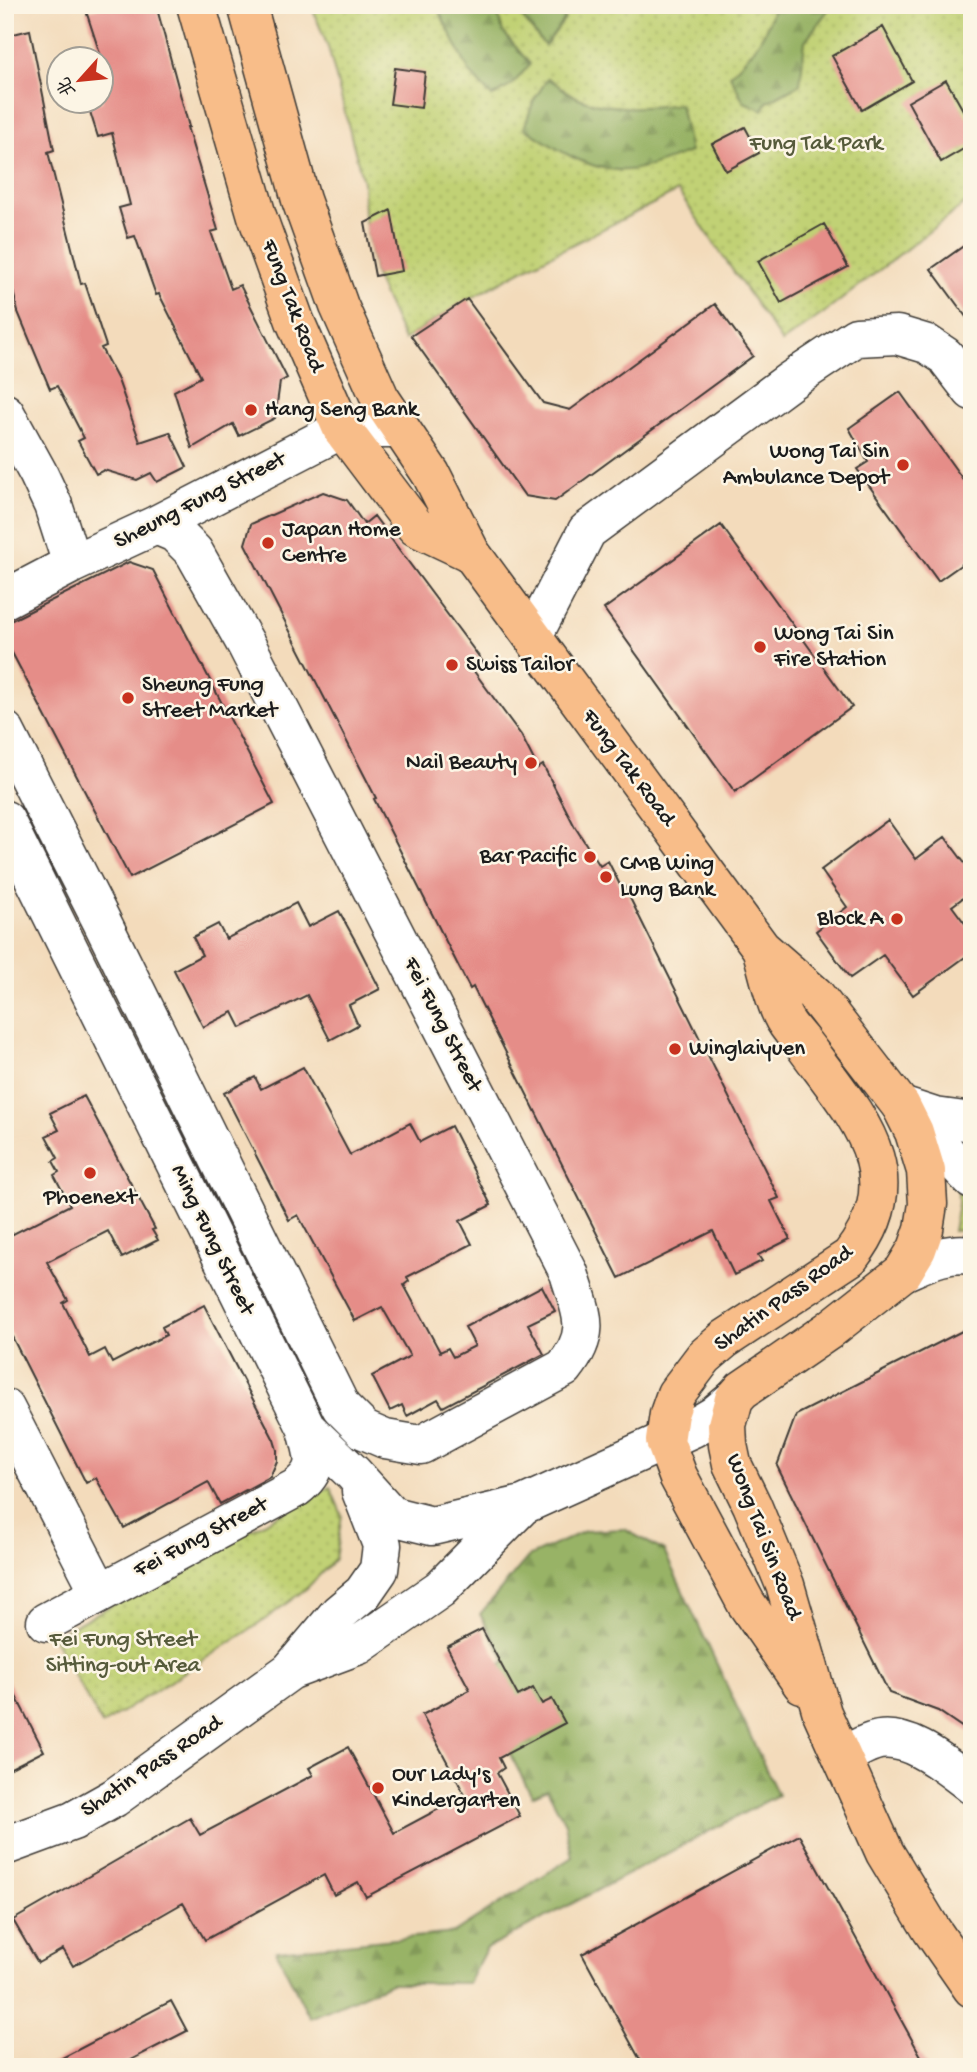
<svg xmlns="http://www.w3.org/2000/svg" width="977" height="2072" viewBox="0 0 977 2072" font-family="'Gochi Hand','LXGW WenKai TC',sans-serif">
<defs>
<pattern id="green-dots" width="8" height="8" patternUnits="userSpaceOnUse" patternTransform="scale(1.75)"><rect width="8" height="8" fill="#c1d174"/><path d="M2 2h.1M6 6h.1" fill="none" stroke="#a5b364" stroke-width="1.8" stroke-linecap="round"/></pattern>
<pattern id="forest-firs" width="22" height="20" patternUnits="userSpaceOnUse" patternTransform="scale(1.75)"><rect width="22" height="20" fill="#98b366"/><path d="M5 1l3.5 6h-7zM16 11l3.5 6h-7z" fill="#829958"/></pattern>
</defs>
<rect width="100%" height="100%" fill="#fcf5e5"/>
<filter id="ink" filterUnits="userSpaceOnUse"><feTurbulence type="fractalNoise" baseFrequency=".0143" numOctaves="2"/><feDisplacementMap in="SourceGraphic" scale="14" xChannelSelector="R" yChannelSelector="G"/><feConvolveMatrix kernelMatrix="1 2 1 2 8 2 1 2 1" color-interpolation-filters="sRGB"/></filter>
<filter id="wash" filterUnits="userSpaceOnUse"><feTurbulence type="fractalNoise" baseFrequency=".00686" numOctaves="4" result="noise"/><feDisplacementMap in="SourceGraphic" scale="28" xChannelSelector="R" yChannelSelector="G"/><feGaussianBlur stdDeviation="1.57" result="paint"/><feColorMatrix in="noise" values="0 0 0 0 0 0 0 0 0 0 0 0 0 0 0 0 0 1.4 0 .05"/><feComposite in="paint" operator="in"/></filter>
<g filter="url(#wash)">
<rect width="100%" height="100%" fill="#f3dbbb"/>
<path fill="url(#green-dots)" stroke="#6e7648" stroke-width="2" d="M311,5H972V198L828,310L782,342L678,191C587,238 488,283 404,340L375,276L364,215L363,182L328,47Z
M958,1184L972,1196V1229L953,1231L958,1204Z
M330,1487L342,1515L335,1559L307,1588L259,1624L102,1725L53,1637Z"/>
<path fill="url(#forest-firs)" stroke="#5a6841" stroke-width="2" d="M436,5H495L503,32L530,64L513,84L492,97L470,73Z
M519,5H555L565,19L545,46L524,20Z
M773,5H832L805,41L800,84L767,102L763,110L744,102L730,75C750,55 769,35 773,5Z
M548,78C557,84 566,92 576,97C608,111 646,108 680,104L690,152C667,160 641,172 617,170C583,168 552,146 524,128L534,100Z
M624,1529L664,1551L778,1795L486,1949L468,1983H391L310,2018L276,1951L454,1933L572,1857L565,1823L547,1789L532,1796L471,1680L506,1661L480,1614L528,1557L585,1531Z"/>
<g id="blocks">
<path fill="#e58d88" d="M107,5H156L189,127H187L218,230L211,232L231,289L240,285L287,378L280,382L275,418L239,436L233,424L192,448L174,391L201,377L159,294L156,295L135,236L128,238L119,208L130,205L112,133L98,137L87,102H102V60L86,11Z
M883,27L912,81L862,110L832,56Z
M30,30L54,150L48,152L81,284L85,283L106,346L101,348L118,380L140,442L170,432L187,467L157,482L151,473L137,480L104,470L96,474L78,441L84,438L57,386L50,389L18,312L5,257V36Z
M395,68L425,72L421,108L390,104Z
M946,80L972,126V144L941,162L908,102Z
M745,127L759,153L726,171L712,144Z
M391,210L402,271L375,276L365,223Z
M824,224L848,267L781,303L758,261Z
M972,240V325L931,269Z
M467,299L543,403L570,410L715,304L753,356L555,501L525,496L411,336Z
M900,392L972,492V557L938,581L857,469L868,462L849,428Z
M323,492L347,500L364,524L374,516L483,662L473,670L521,735L538,768L543,765L575,827L600,866L608,861L621,887L624,886L779,1198L771,1201L790,1239L758,1255L762,1261L734,1275L713,1231L619,1278L473,987L470,989L374,799L376,798L245,544L251,524Z
M721,525L852,707L735,792L604,609Z
M129,562L153,570L274,804L130,878L8,645L10,621Z
M888,820L916,859L945,837L972,873V891L952,906L972,933V952L913,995L883,955L850,978L816,931L847,907L821,870Z
M296,903L308,927L339,911L356,942L380,989L349,1005L358,1025L330,1040L307,995L241,1028L233,1012L203,1027L174,970L202,955L193,937L218,924L226,939Z
M303,1067L350,1155L410,1123L420,1142L451,1126L491,1205L460,1221L472,1244L407,1277L409,1281L404,1285L440,1352L448,1348L453,1357L475,1346L465,1327L542,1286L555,1311L528,1324L544,1354L443,1407L438,1399L407,1416L402,1405L390,1411L372,1376L410,1356L382,1307L355,1321L298,1215L289,1220L224,1093L255,1077L261,1089Z
M84,1096L155,1229L152,1230L158,1240L122,1258L108,1231L47,1262L68,1300L63,1303L90,1357L105,1349L112,1363L166,1335L162,1327L204,1305L274,1440L277,1450V1461L270,1477L220,1504L208,1482L124,1528L96,1478L86,1483L5,1323V1238L70,1205L54,1175L59,1172L53,1161L58,1158L46,1136L59,1130L50,1113Z
M972,1326V1734L938,1711L889,1693L777,1466L796,1415Z
M482,1629L518,1696L533,1688L542,1704L552,1699L565,1723L499,1758L504,1768L497,1773L520,1816L366,1897L358,1882L334,1895L324,1875L205,1940L183,1903L73,1966L63,1949L38,1963L13,1920L190,1818L200,1835L313,1775L309,1768L348,1747L394,1833L465,1795L422,1715L470,1690L447,1647Z
M5,1675L44,1751L5,1771Z
M799,1835L927,2067H644L582,1954Z
M171,2001L187,2031L117,2067H45Z"/>
</g>
</g>
<g filter="url(#ink)">
<use href="#blocks" fill-opacity="0" stroke="#3c3934" stroke-width="2"/>
<g fill="none" stroke-linecap="round" stroke-linejoin="round">
<g stroke="#3c3934" stroke-width="41">
<path id="minor" d="M5,413L38,473L53,505L72,564
M5,599L72,564L156,525L342,429H400
M533,636L587,531L790,381L856,337L897,335L927,344L945,356L972,391
M5,731L101,920L341,1407L364,1430L385,1439L421,1445L564,1368C594,1331 581,1313 569,1273L247,646L194,552L175,533L156,525
M5,820L307,1429L353,1473L392,1516L432,1526L523,1505
M901,1106L935,1117L972,1122
M903,1107L972,1180
M903,1272C926,1262 946,1251 972,1255
M5,1408L100,1593
M46,1622L296,1488C322,1468 313,1456 307,1429
M292,1670L359,1645L440,1589L523,1505L693,1428L715,1415L734,1399
M842,1757C852,1752 862,1745 872,1742C906,1730 947,1766 972,1785
M5,1846L73,1821L114,1798L290,1671L339,1613L363,1593L379,1570L382,1545L361,1491"/>
</g>
<g stroke="#3c3934" stroke-width="41">
<path id="major" d="M196,5L257,216L295,321L342,429L416,527L471,553
M247,5L301,200L339,306L380,398L431,474L471,553L761,948L815,995L901,1106L914,1132L926,1171L928,1204L924,1229L917,1249L903,1272L828,1331L742,1390L734,1399L727,1425L728,1445L732,1464L752,1505L785,1585L822,1713L885,1853L931,1929L972,1988
M761,948C768,969 772,995 782,1015C787,1027 799,1038 807,1049C857,1117 914,1175 850,1257L725,1339L704,1357L676,1394L669,1414L665,1441L678,1476L746,1603L802,1684"/>
</g>
<use href="#minor" stroke="#fff" stroke-width="38"/>
<use href="#major" stroke="#f8bd89" stroke-width="38"/>
</g>
</g>
<g fill="#c8321e" stroke="#fcf5e5" stroke-width="2.5">
<circle cx="251" cy="410" r="7"/>
<circle cx="903" cy="465" r="7"/>
<circle cx="268" cy="543" r="7"/>
<circle cx="760" cy="647" r="7"/>
<circle cx="452" cy="665" r="7"/>
<circle cx="128" cy="698" r="7"/>
<circle cx="531" cy="763" r="7"/>
<circle cx="590" cy="857" r="7"/>
<circle cx="606" cy="877" r="7"/>
<circle cx="897" cy="919" r="7"/>
<circle cx="675" cy="1049" r="7"/>
<circle cx="90" cy="1173" r="7"/>
<circle cx="378" cy="1788" r="7"/>
</g>
<g text-anchor="middle" dominant-baseline="central" stroke-width="5" stroke-linejoin="round" paint-order="stroke">
<g font-size="23" fill="#565b3b" stroke="#fcf5e5">
<text x="816" y="144">Fung Tak Park</text>
<text x="123" y="1640">Fei Fung Street<tspan x="123" dy="26">Sitting-out Area</tspan></text>
</g>
<g font-size="23" fill="#1c1c1c" stroke="#fcf5e5">
<text transform="translate(292 306) rotate(69)">Fung Tak Road</text>
<text transform="translate(200 501) rotate(-27)">Sheung Fung Street</text>
<text transform="translate(628 768) rotate(53)">Fung Tak Road</text>
<text transform="translate(442 1025) rotate(63)">Fei Fung Street</text>
<text transform="translate(212 1240) rotate(64)">Ming Fung Street</text>
<text transform="translate(784 1299) rotate(-36)">Shatin Pass Road</text>
<text transform="translate(763 1537) rotate(69)">Wong Tai Sin Road</text>
<text transform="translate(201 1538) rotate(-28)">Fei Fung Street</text>
<text transform="translate(152 1767) rotate(-34)">Shatin Pass Road</text>
</g>
<g font-size="23" fill="#1c1c1c" stroke="#fcf5e5" text-anchor="start">
<text x="265" y="410">Hang Seng Bank</text>
<text x="889" y="452" text-anchor="end">Wong Tai Sin<tspan x="889" dy="26">Ambulance Depot</tspan></text>
<text x="282" y="530">Japan Home<tspan x="282" dy="26">Centre</tspan></text>
<text x="774" y="634">Wong Tai Sin<tspan x="774" dy="26">Fire Station</tspan></text>
<text x="466" y="665">Swiss Tailor</text>
<text x="142" y="685">Sheung Fung<tspan x="142" dy="26">Street Market</tspan></text>
<text x="517" y="763" text-anchor="end">Nail Beauty</text>
<text x="576" y="857" text-anchor="end">Bar Pacific</text>
<text x="620" y="864">CMB Wing<tspan x="620" dy="26">Lung Bank</tspan></text>
<text x="883" y="919" text-anchor="end">Block A</text>
<text x="689" y="1049">Winglaiyuen</text>
<text x="90" y="1198" text-anchor="middle">Phoenext</text>
<text x="392" y="1775">Our Lady's<tspan x="392" dy="26">Kindergarten</tspan></text>
</g>
</g>
<rect width="977" height="2072" fill="none" stroke="#fcf5e5" stroke-width="28"/>
<g transform="translate(80 80) rotate(243)"><circle r="33" fill="#fcf5e5" stroke="#a29e95" stroke-width="2"/>
<path d="M0-5L12 26L0 18L-12 26Z" fill="#c8321e"/>
<text y="-10" font-size="19" font-weight="bold" text-anchor="middle" fill="#1c1c1c">北</text>
</g>
</svg>
